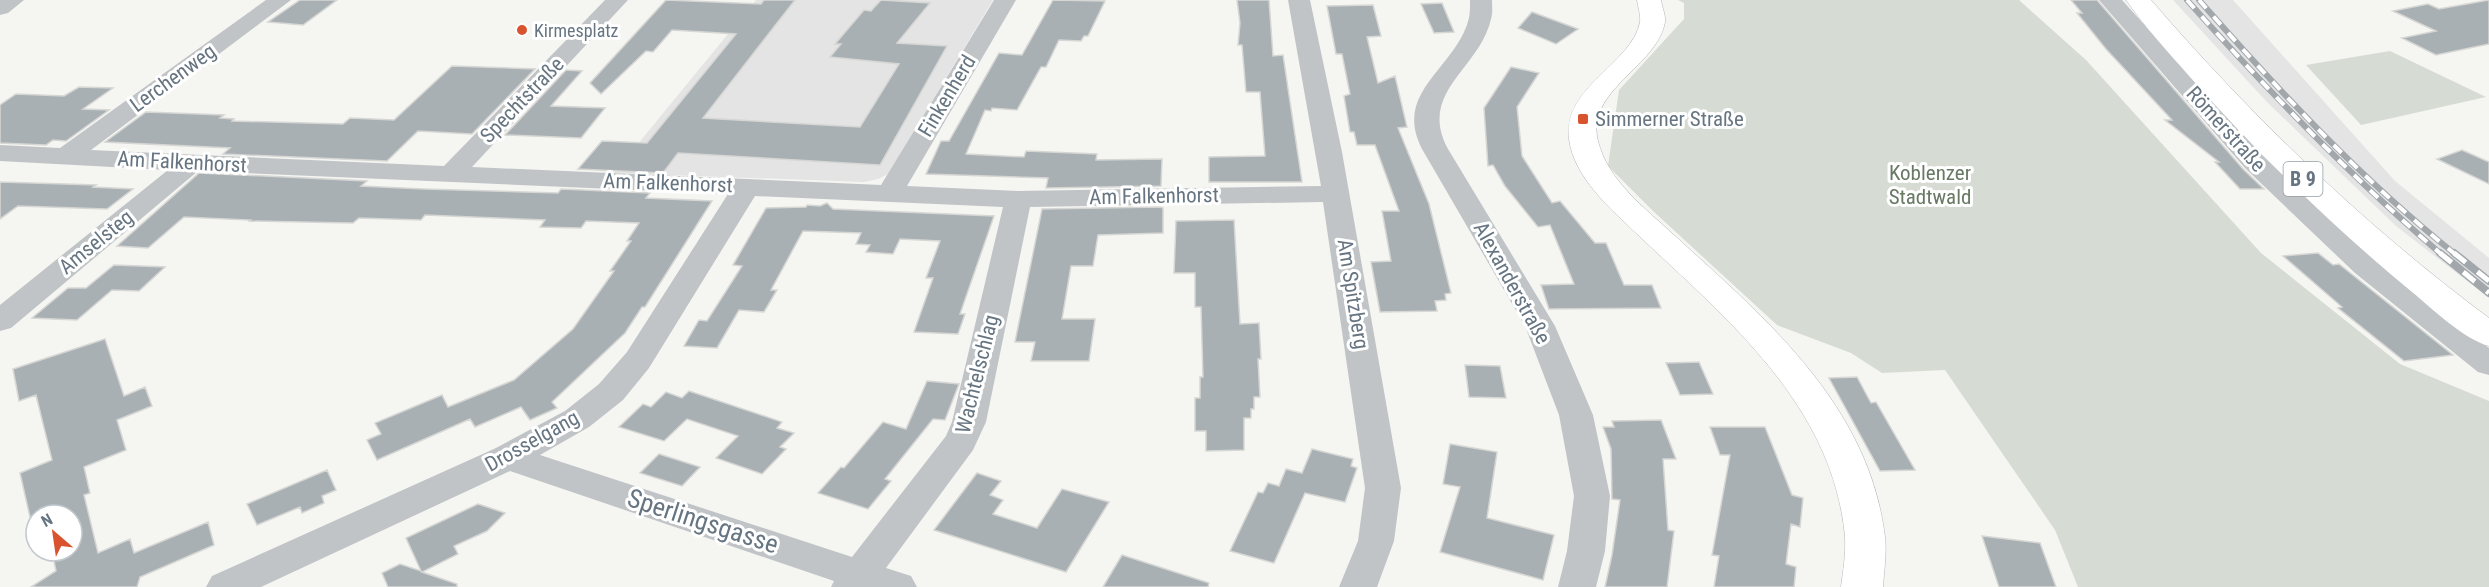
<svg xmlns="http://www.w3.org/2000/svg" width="2489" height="587" viewBox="0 0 2489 587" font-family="'Roboto Condensed',sans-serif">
<rect width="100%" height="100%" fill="#f5f5f2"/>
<path fill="#e3e4e3" d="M756,0H993L888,174L878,179L864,182L614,173Z
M2173,0H2233L2395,181L2489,258V298L2396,226L2267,102Z"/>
<path fill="#d6dcd3" d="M1678,0H2019L2086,60L2261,253L2400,364L2489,401V587H2078L2055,530L1945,370L1882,373L1851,353L1777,325L1653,211L1608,166L1619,90L1684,19V3Z
M2390,51L2486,97L2361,125L2306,65Z"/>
<path fill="#a8b0b4" stroke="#d6d6d4" stroke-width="1.5" d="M300,0H337L303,25L268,22Z
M666,0L761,4L764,0H795L703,118L860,127L899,64L830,57L841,44H835L864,10L871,11L881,0L930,3L897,43L947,46L880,165L678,153L663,173L578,169L602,141L647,143L736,34L672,30L653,52L646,51L601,94L590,83Z
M1053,0L1105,1L1088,36H1084L1081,41L1059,40L1046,67H1041L1017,110L992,108L991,111L985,110L966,154L1024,157L1026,151L1097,154L1096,160L1162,159L1161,186L1046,188L1048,178L926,174L941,141H949L999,53L1022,55Z
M1237,0H1269L1273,56L1283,55L1302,182H1209V157L1265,156L1260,92H1246L1242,45H1238L1240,23Z
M2071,0H2097L2243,169L2264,189H2240L2215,162H2219L2165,120H2172L2106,49L2077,13H2082Z
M2489,0V44L2436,55L2402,38L2436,31L2393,11L2428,4L2439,9Z
M1442,3L1454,32L1434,33L1421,4Z
M1373,5L1381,36L1367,37L1378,83L1395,76L1407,127L1398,128L1429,204L1451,293L1445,294L1446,300L1435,301L1437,311L1380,312L1371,262L1391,261L1382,211H1399L1375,145H1357L1354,132H1350L1344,96L1350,94L1342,54H1336L1327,6Z
M1532,12L1578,29L1556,44L1518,28Z
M452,66L535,69L472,134L418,131L387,161L223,154L230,148L105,142L146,112L224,115L220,118L234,119L232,121L343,124L350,118L394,120Z
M1511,67L1539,73L1517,107L1522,156L1552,203L1560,201L1595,243H1606L1624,285H1652L1661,308L1549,309L1541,285L1574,284L1550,225L1538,227L1505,186L1493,165L1488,166L1484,108Z
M566,70L582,71L551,106L605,108L581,138L505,135Z
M79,87L113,88L83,109L109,110L66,141L53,140L46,145L0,143V105L16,94L64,96Z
M2462,150L2489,162V184L2437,159Z
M199,173L367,181L361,186L424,189L558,193L561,189L650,193L646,198L712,201L645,307H642L625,333L552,402L557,408L530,420L521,407L475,427L470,419L377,460L367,440L381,434L375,423L442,395L448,407L514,380L573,329L614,271H610L631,241H627L639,223L586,221L581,228L540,227L545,220L425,215L421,220L359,218L353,223L248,221L250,220L184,217L148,248L117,246Z
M0,182L96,185L93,187L133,189L107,209L18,206L0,219Z
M827,203L833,209L994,216L960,314H965L958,334L914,332L933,278H926L940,241L900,239L893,254L866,252L870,245L856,244L861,233L803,231L771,290H777L764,312L739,310L717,348L684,346L699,320L707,321L742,266L733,265L766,208L806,207L807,205L820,206Z
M1160,207L1163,208V233L1098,235L1093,266H1071L1062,319H1095L1089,361H1031L1035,342H1015L1042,209Z
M1234,220L1240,324L1259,323L1261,359H1258L1260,397H1254V409H1251V418H1244V450L1206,451V431H1195V398H1200V377H1203L1201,307H1195V273H1174L1176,221Z
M2318,253L2333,265L2339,264L2453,355L2404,361L2338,308L2342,307L2283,256Z
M114,265L165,267L139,291L112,290L77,320L32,318L68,288H86Z
M105,339L124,396L145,387L152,406L117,420L126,450L84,467L90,493L84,495L98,553L130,539L134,553L208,522L214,545L140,577L137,587H31L56,571L52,551H72V515H44V512L30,517L20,473L52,460L36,395L19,401L13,369Z
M1699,362L1713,394L1680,395L1666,363Z
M1465,365L1500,366L1506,398L1469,397Z
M1857,377L1871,403L1876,402L1915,470L1880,471L1829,378Z
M927,381L959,384L945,420L933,419L885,479L891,481L868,509L818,493L841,467L844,468L883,422L906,429Z
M689,391L782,422L777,428L794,433L780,447L786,449L762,474L716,458L738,436L687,419L664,441L619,427L643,404L651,407L666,392L682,398Z
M1661,420L1676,459H1663L1668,530L1674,531L1667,587H1605L1612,555L1620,500L1612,499L1611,449L1603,427H1614L1612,421Z
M1710,427H1765L1792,495L1803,498L1800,527L1791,524L1786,564L1796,567L1794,587H1714L1719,556L1712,555L1730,455H1720Z
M1450,444L1497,452L1487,518L1554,535L1543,580L1440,552L1460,487L1443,484Z
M1312,449L1353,459L1351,466L1357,468L1345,502L1305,493L1274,563L1230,551L1258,492L1263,493L1268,483L1279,486L1286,469L1302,473Z
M659,454L700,467L682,486L640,473Z
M327,470L336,490L322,496L324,503L302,513L300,507L257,525L247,504Z
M977,473L1001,481L990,495L1003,500L993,514L1037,528L1062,489L1109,502L1066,572L934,530Z
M478,504L505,513L487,531L454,546L458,554L422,572L457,584V587H388L382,573L400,564L421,571L406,538Z
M1982,536L2040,543L2056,587H1999Z
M1122,555L1209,583L1208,587H1103Z"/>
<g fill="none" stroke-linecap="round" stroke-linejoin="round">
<g stroke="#b3b8bb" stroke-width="1">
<path id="secondary" d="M1637,0H1661C1662,7 1666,16 1665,22C1657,67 1585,90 1598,141C1608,181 1645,208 1674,235C1766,319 1869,405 1885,537C1887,553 1884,571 1883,587H1841C1843,571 1846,554 1845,537C1833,405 1727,319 1637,234C1611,209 1574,178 1569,139C1562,87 1632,64 1640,22C1641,16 1638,7 1637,0Z"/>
</g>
<g stroke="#b5b8bb" stroke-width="1">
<path id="highway" d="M2126,0H2151C2253,118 2364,225 2489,318V346C2463,339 2433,309 2412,292C2332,226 2258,154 2190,77C2168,52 2145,27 2126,0Z"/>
</g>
<path fill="#c0c4c7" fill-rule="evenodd" d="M0,0H24L8,13L0,15Z
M266,0H291L91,150L444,166L605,0H628L472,167L881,185L994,0H1016L907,186L1018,191L1321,186L1288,0H1310L1342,152L1401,488L1394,541L1377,587H1339L1358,541L1365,488L1323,202L1030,207L986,422L973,450L886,568L911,576L917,587H831L834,581L510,471L261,587H206L212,576L496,448L565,411L599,384L627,352L728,194L198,171L11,328L0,331V305L168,170L0,161V145L60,148ZM755,196L1003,207L952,422L946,436L852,557L540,455L589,427L623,400L649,368Z
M1470,0H1492C1492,6 1493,13 1491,19C1480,69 1417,92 1448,149L1555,326L1593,415L1610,496L1605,551L1596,587H1558L1567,551L1574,496L1559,415L1525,326L1422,149C1392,91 1457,68 1469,18C1470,13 1470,6 1470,0Z
M2099,0H2122L2263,156L2375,261L2489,348V375L2478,372L2355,273L2245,168Z"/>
<use href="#secondary" fill="#fff" fill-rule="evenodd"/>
<use href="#highway" fill="#fff" fill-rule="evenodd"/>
<g stroke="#a2a7ac" stroke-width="6">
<path id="rail-far1" d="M2187,0C2267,90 2350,176 2441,254
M2199,0C2278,90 2361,179 2455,254"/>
</g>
<g stroke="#a2a7ac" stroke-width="8">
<path id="rail" d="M2440,253L2489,293
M2454,253L2489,281"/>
</g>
<use href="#rail-far1" stroke="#fff" stroke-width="4" stroke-dasharray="11" stroke-linecap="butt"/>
<use href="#rail" stroke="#fff" stroke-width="5" stroke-dasharray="15" stroke-linecap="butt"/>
</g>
<g fill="#d9542e" stroke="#fff" stroke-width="2">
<circle cx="522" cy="30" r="6"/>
<rect x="1577" y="113" width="12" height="12" rx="3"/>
</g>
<g text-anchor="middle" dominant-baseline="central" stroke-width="6" stroke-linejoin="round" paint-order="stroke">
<g font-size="18" fill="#667581" stroke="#fff" text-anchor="start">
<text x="534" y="30">Kirmesplatz</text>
</g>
<rect fill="#fff" stroke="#949ea7" stroke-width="1.5" x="2283.5" y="162" width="39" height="34" rx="4.5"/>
<g font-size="20" font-weight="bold" fill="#667581">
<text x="2303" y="179">B 9</text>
</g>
<g font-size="21" fill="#667581" stroke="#fff">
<text transform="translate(173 78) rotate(-36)">Lerchenweg</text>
<text transform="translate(947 96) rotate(-59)">Finkenherd</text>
<text transform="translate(522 100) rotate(-46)">Spechtstraße</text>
<text transform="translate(2226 129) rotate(48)">Römerstraße</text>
<text transform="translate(182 162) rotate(3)">Am Falkenhorst</text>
<text transform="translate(668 183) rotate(2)">Am Falkenhorst</text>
<text transform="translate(1154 196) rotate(-1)">Am Falkenhorst</text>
<text transform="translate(96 242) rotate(-39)">Amselsteg</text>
<text transform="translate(1512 283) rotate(61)">Alexanderstraße</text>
<text transform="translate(1353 294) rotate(81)">Am Spitzberg</text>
<text transform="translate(977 374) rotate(-76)">Wachtelschlag</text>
<text transform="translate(532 441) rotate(-29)">Drosselgang</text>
</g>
<g font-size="21" fill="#667581" stroke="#fff" text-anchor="start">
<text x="1595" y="119">Simmerner Straße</text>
</g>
<g font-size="21" fill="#687964" stroke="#fff">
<text x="1930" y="173">Koblenzer<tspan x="1930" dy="24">Stadtwald</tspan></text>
</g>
<g font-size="26" fill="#667581" stroke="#fff">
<text transform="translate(703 521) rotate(18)">Sperlingsgasse</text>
</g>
</g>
<g transform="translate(54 533) rotate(331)"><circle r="28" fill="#ffffff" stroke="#c2c8cd" stroke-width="1.5"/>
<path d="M0-4.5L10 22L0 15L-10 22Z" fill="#d9542e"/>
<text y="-9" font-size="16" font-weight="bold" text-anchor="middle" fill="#667581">N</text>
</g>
</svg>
